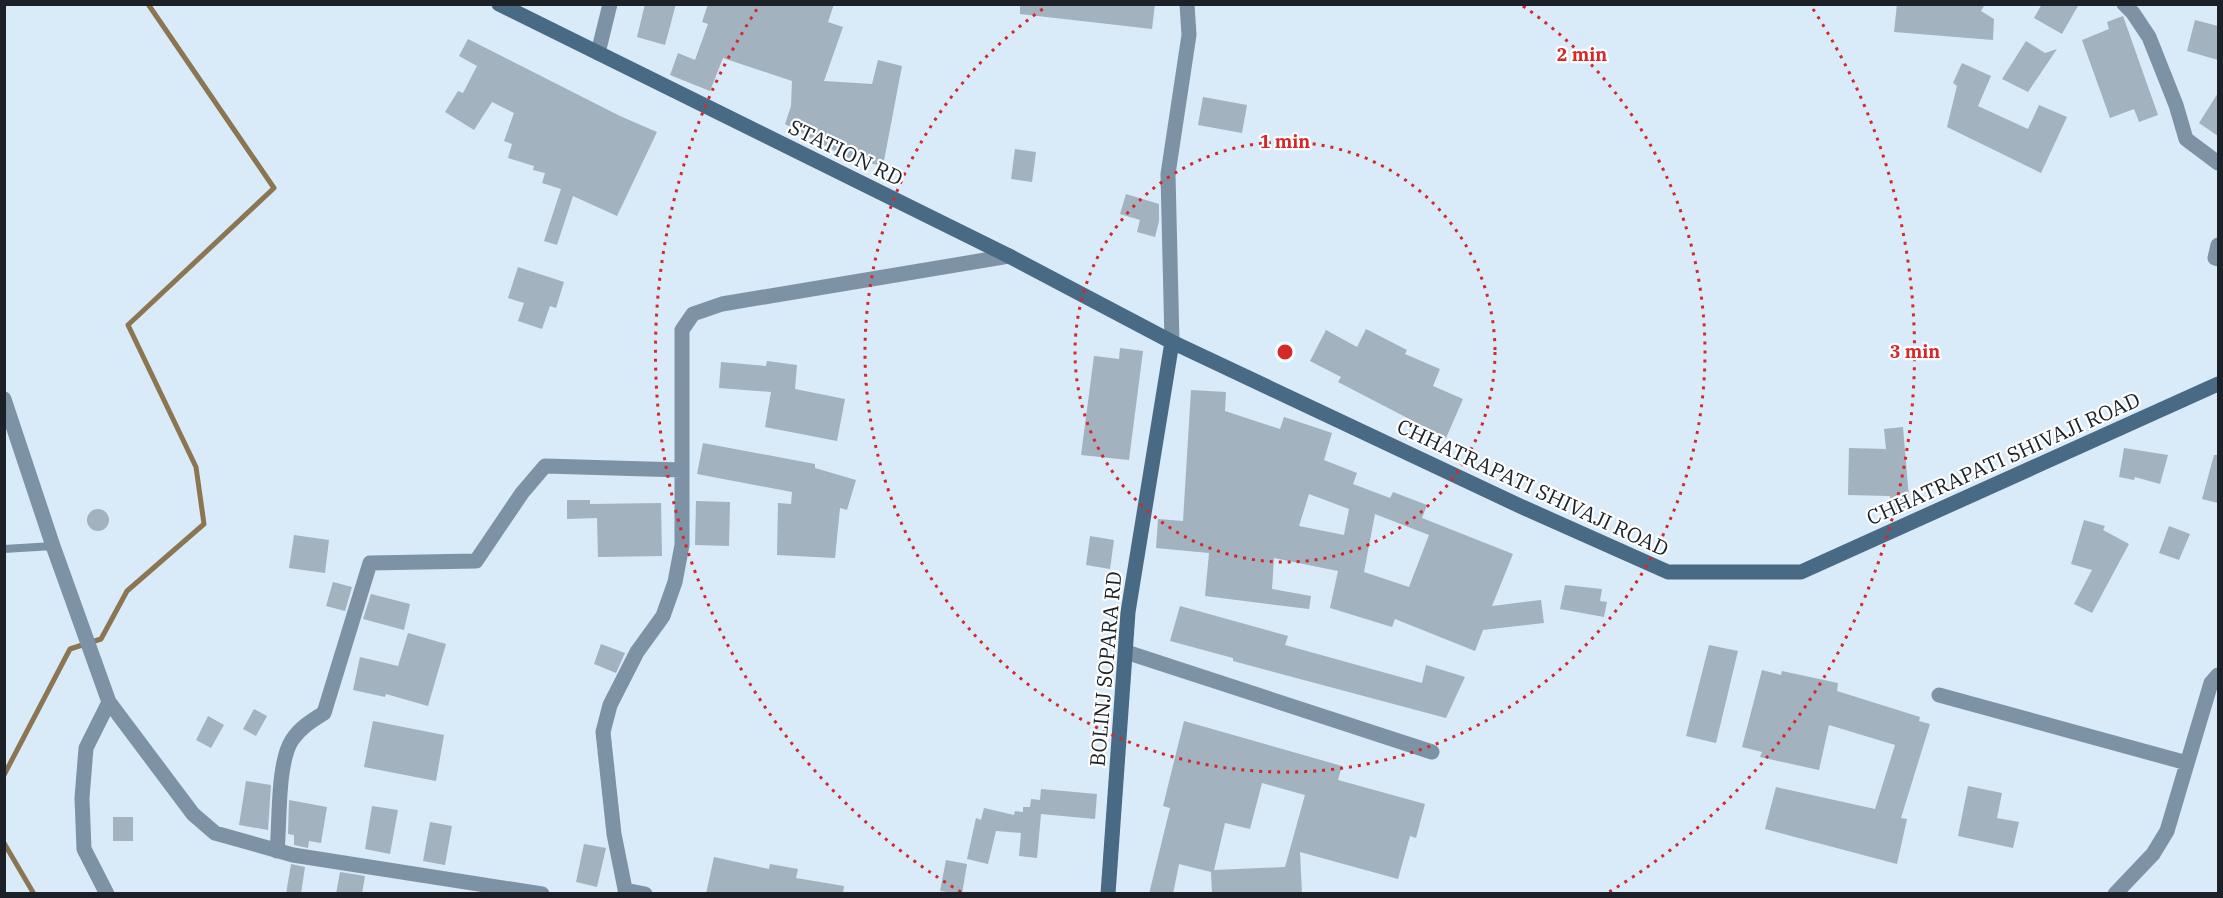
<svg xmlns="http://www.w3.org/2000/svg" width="2223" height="898" viewBox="0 0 2223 898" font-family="'IBM Plex Serif',serif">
<rect width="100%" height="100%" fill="#d9eaf8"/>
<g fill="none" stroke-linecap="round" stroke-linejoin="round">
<path stroke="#8c7651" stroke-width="5" d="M4,775L70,649L101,639L127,591L204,524L196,467L128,325L274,188L148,4
M4,843L34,894"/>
</g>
<path fill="#a2b2bf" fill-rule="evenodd" d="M645,4H676L665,45L637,37Z
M708,4H834L828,22L843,27L824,81L872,84L878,60L902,66L883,166L850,159L785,124L791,106L792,81L723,58L710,91L670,75L678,53L695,60L708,24L702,22Z
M1020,4H1155L1152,29L1020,14Z
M1897,4H1985L1981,11L1994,19L1993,40L1894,32Z
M2042,4H2079L2062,34L2034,18Z
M2123,16L2158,115L2139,122L2134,109L2110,118L2082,40L2109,29L2107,22Z
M2195,20L2218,26V60L2187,51Z
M468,39L620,116L657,132L617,216L573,196L557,245L544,241L561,189L542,183L545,173L533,170L534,166L508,158L512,144L504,141L514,113L492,102L474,130L445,112L458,91L463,93L477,66L459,56Z
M2026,41L2045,53L2057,49L2028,92L2002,79Z
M1962,63L1991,76L1978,106L2028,129L2039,105L2067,117L2041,173L1947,127L1957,86L1953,83Z
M2218,93V136L2199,123Z
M1203,97L1247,105L1242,133L1198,125Z
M1015,149L1036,152L1032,182L1011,179Z
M1126,194L1159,204V221L1155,237L1137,232L1140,220L1120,214Z
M518,267L564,282L556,308L550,306L542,329L518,321L524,303L508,298Z
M1366,329L1407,350L1405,354L1440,369L1433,386L1463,399L1446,438L1338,382L1341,377L1310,361L1326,330L1357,347Z
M1120,348L1143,351L1129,460L1081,455L1094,356L1119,359Z
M767,361L797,365L795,389L845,399L837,441L765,427L771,392L719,388L721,362L766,366Z
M1191,390L1226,392L1225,411L1280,429L1284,417L1332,433L1324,460L1357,473L1353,484L1390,498L1393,492L1427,505L1422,518L1513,554L1492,606L1541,600L1544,623L1483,630L1475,651L1395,619L1392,627L1330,608L1338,571L1274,558L1272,589L1311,596L1309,609L1205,596L1209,553L1156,548L1158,519L1183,521ZM1309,494L1349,509L1344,535L1299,526ZM1375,514L1429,535L1409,587L1364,572Z
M1903,427L1910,510L1891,511L1890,496L1848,495L1849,448L1886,449L1884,429Z
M703,443L815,464V468L856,480L847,510L840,508L835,558L777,555L778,503L791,504L792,492L697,474Z
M2124,448L2168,455L2160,484L2135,477L2134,480L2119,477Z
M2214,455H2218V503L2202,499Z
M567,500H590V504L661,503L662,556L598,557L597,518L567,519Z
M696,501L730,502L729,546L695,545Z
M87 520a11 11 0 1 1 22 0a11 11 0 1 1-22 0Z
M2084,520L2105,526L2103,530L2129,544L2092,613L2074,604L2092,570L2071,564Z
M2169,526L2190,534L2179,560L2159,553Z
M294,535L329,540L325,573L289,568Z
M1090,536L1114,540L1110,569L1086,565Z
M333,582L352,587L345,611L326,606Z
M1565,585L1602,589L1600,601L1607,602L1604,617L1560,609Z
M371,594L410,604L404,630L363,619Z
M1180,606L1288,636L1285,645L1422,683L1426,665L1465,677L1446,718L1233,661V658L1170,641Z
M408,633L446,644L428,706L386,694L385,697L353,690L360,657L398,666Z
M601,644L625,653L616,673L594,664Z
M1709,645L1738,651L1716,743L1686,736Z
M1762,670L1781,675L1782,671L1838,683L1837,691L1920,717L1919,721L1930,724L1901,818L1907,819L1897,864L1765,829L1776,787L1875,809L1895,745L1829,725L1819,770L1760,757L1762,752L1742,747Z
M254,709L267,716L256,736L243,729Z
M208,716L224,725L211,748L196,740Z
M373,721L444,735L436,781L364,767Z
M1184,721L1342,766L1338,780L1425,804L1416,838L1410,836L1398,879L1300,852L1302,894H1212L1211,872L1179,864L1173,894H1149L1170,808L1163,806ZM1262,783L1305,795L1285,867L1214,870L1225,823L1250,829Z
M246,781L271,785L268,830L239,825Z
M1968,786L2002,793L1997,818L2019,822L2013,848L1958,836Z
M1041,789L1097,794L1095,819L1041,814L1037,858L1019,856L1021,833L996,831L988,864L967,859L976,818L981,820L984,808L1014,815L1015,811L1023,812V807H1030L1031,799L1040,800Z
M289,800L327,807L321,843L309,841L308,848L294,845V835L288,834Z
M372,806L398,810L390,854L365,849Z
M113,817H133V841H113Z
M430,822L452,826L445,865L423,861Z
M584,844L606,848L597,887L576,882Z
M714,857L769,869L770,864L798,869L796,878L844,886L843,894H706Z
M946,860L967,864L962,894L940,891Z
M291,864L305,867L301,894H286Z
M340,872L365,876L362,894H336Z"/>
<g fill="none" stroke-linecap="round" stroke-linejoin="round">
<path stroke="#7d93a5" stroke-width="8" d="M4,549L53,546"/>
<path stroke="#7d93a5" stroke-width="15" d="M2124,4L2133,13L2149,37L2176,105L2186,139L2218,163
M598,53L610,4
M2218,245L2215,258L2218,259
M1172,342L1168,174L1189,35L1187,4
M4,399L53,546L109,702L193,814L215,833L293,855L542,894
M1126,652L1432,752
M1939,695L2187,763
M277,851C280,822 277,763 292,740C300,728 311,721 324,713L370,563L476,561L522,493L545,466L682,470
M625,890L645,894
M107,894L84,849L82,798L86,748L109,702
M626,894L614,834L603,732L610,705L637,652L663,616L675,582L682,545V330L693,314L722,304L1009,256
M2115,894L2153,854L2167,831L2211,683L2218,675"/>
<path stroke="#496a84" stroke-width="15" d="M499,4L1009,256L1172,342L1520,506L1668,572H1801L2218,384
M1108,894L1128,612L1172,342"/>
</g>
<g fill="none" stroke="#d62828" stroke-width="3" stroke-dasharray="3 6">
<circle cx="1285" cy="352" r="210"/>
<path d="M1523 6A420 420 0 1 1 1047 6"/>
<path d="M961 892A630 630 0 0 1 757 9M1813 9A630 630 0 0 1 1609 892"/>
</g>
<g text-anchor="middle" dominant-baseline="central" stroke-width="4.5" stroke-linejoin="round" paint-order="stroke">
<g font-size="21" fill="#1b2126" stroke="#fff">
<text transform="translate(846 152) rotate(26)">STATION RD</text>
<text transform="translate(2003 458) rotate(-24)">CHHATRAPATI SHIVAJI ROAD</text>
<text transform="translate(1533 487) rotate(25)">CHHATRAPATI SHIVAJI ROAD</text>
<text transform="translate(1105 669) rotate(-85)">BOLINJ SOPARA RD</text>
</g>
</g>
<circle cx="1285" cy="352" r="9" fill="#d62828" stroke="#fff" stroke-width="3"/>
<g font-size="18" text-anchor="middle" font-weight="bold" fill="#d62828" stroke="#fff" stroke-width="4.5" stroke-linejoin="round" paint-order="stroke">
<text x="1582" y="61">2 min</text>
<text x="1285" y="148">1 min</text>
<text x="1915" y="358">3 min</text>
</g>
<rect width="2223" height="898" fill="none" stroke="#1b2126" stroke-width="12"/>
</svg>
